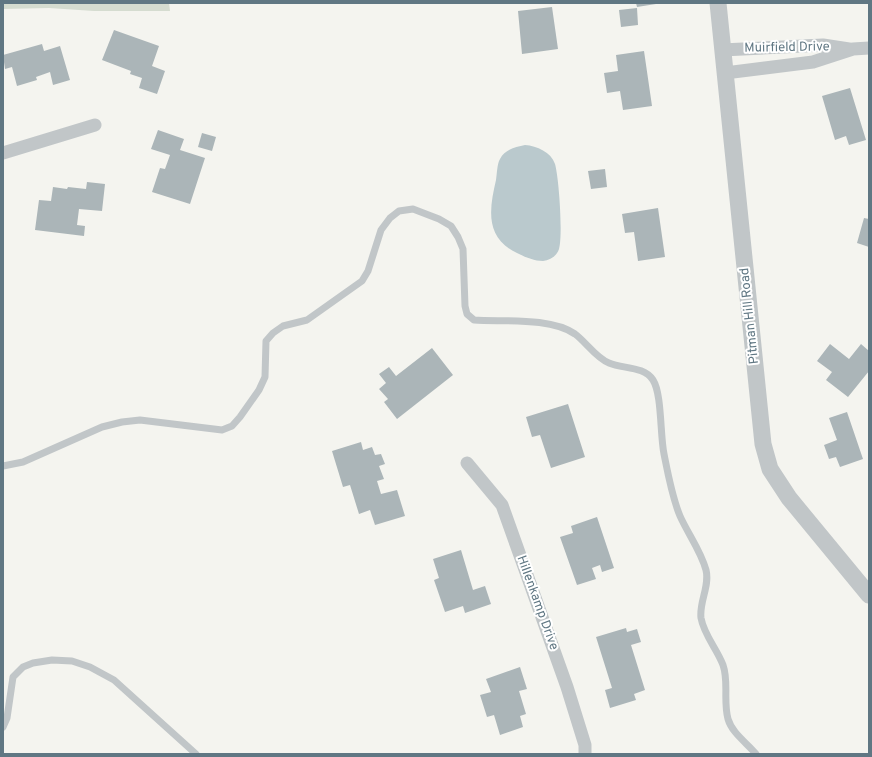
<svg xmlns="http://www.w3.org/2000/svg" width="872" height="757" viewBox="0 0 872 757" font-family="Overpass,sans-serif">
<rect width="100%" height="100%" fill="#f4f4ef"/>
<path fill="#d5dcd0" d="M3,3H169L170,11H94L49,8L3,9Z"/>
<path fill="#bac9cd" d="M525,145C537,146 551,152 555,164C559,178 563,235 559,249C557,256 550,260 543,261C534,261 525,257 517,253C485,238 489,210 496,180C497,174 497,164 500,159C505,149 516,147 525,145Z"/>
<path fill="#abb5b8" d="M636,3H656V4L637,7Z
M552,7L558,49L522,54L518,11Z
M637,8L638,25L621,27L619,10Z
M114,30L159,46L152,66L165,71L157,94L139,88L142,78L130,74L131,71L102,60Z
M42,44L44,51L60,46L70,80L53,85L50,72L36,77L37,80L17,86L12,67L5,69L3,55Z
M644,51L652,106L623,110L620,91L607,93L604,73L618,71L616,55Z
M850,88L866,140L849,145L846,136L835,140L822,96Z
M158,130L184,139L180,150L205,158L190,204L152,192L160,168L165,169L170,155L151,149Z
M202,133L216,137L212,151L198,147Z
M605,169L607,187L591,189L588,171Z
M87,182L105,184L102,211L79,209L77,225L85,226L84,236L35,230L39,200L51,201L53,187L67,189L68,187L86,189Z
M658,208L665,257L638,261L634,232L625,233L622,214Z
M864,218L869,219V247L857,243Z
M830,344L849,359L861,344L869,351V371L848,397L826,380L832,372L817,361Z
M432,348L453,375L397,419L384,402L388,399L379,389L386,383L379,374L389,367L396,376Z
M568,404L585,457L551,468L540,435L532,437L526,417Z
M847,412L863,459L840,467L836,457L829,459L824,445L837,440L829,418Z
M361,442L363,450L372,447L375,455L381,454L385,464L379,466L384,479L377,481L381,494L397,490L405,516L375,525L370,510L359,514L350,485L343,487L332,451Z
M597,517L614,568L602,572L600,565L592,568L596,579L577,585L560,537L573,533L571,526Z
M461,550L473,590L485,586L491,604L465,613L463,606L445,612L434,580L439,578L433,559Z
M626,628L627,632L637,629L641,642L631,645L645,690L634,694L636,700L610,708L605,690L612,688L596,637Z
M520,667L527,689L519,691L526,714L520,716L523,727L500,735L494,715L487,717L480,695L491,692L486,679Z"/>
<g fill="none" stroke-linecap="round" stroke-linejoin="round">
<path stroke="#c1c6c8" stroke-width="7" d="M3,466L23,462L102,427L122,422L140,420L222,430L232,426L240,417L259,390L265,377L266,341L273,333L283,326L307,320L362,281L368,271L381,230L390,218L399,211L413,209L439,219L451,226L458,237L463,249L465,306L467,314L474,320C503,322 550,317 575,334C586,342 596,358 609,363C623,369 644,366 653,380C662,394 660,435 664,454C668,474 672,497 680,516C688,534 701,551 706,570C710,586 699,602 701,618C704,635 717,649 723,665C729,682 723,701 728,719C732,733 747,743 756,754
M3,727L7,718L13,677L23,667L33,663L52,660L72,661L90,667L114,680L196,754"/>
<path stroke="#c1c6c8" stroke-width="13" d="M722,50L823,45L849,49
M725,73L813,62L853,49L869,48
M3,153L95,125
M467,463L502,505L567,687L585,745V754"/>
<path stroke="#c1c6c8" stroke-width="17" d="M718,3L763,444L770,469L789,498L869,595"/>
</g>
<g text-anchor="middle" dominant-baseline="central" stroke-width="4" stroke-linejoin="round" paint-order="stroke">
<g font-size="13" fill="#607783" stroke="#fff">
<text transform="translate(787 48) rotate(-1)">Muirfield Drive</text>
<text transform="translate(750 316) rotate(-96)">Pitman Hill Road</text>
<text transform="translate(537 603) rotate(70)">Hillenkamp Drive</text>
</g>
</g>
<rect width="872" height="757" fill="none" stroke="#607783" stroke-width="8"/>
</svg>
